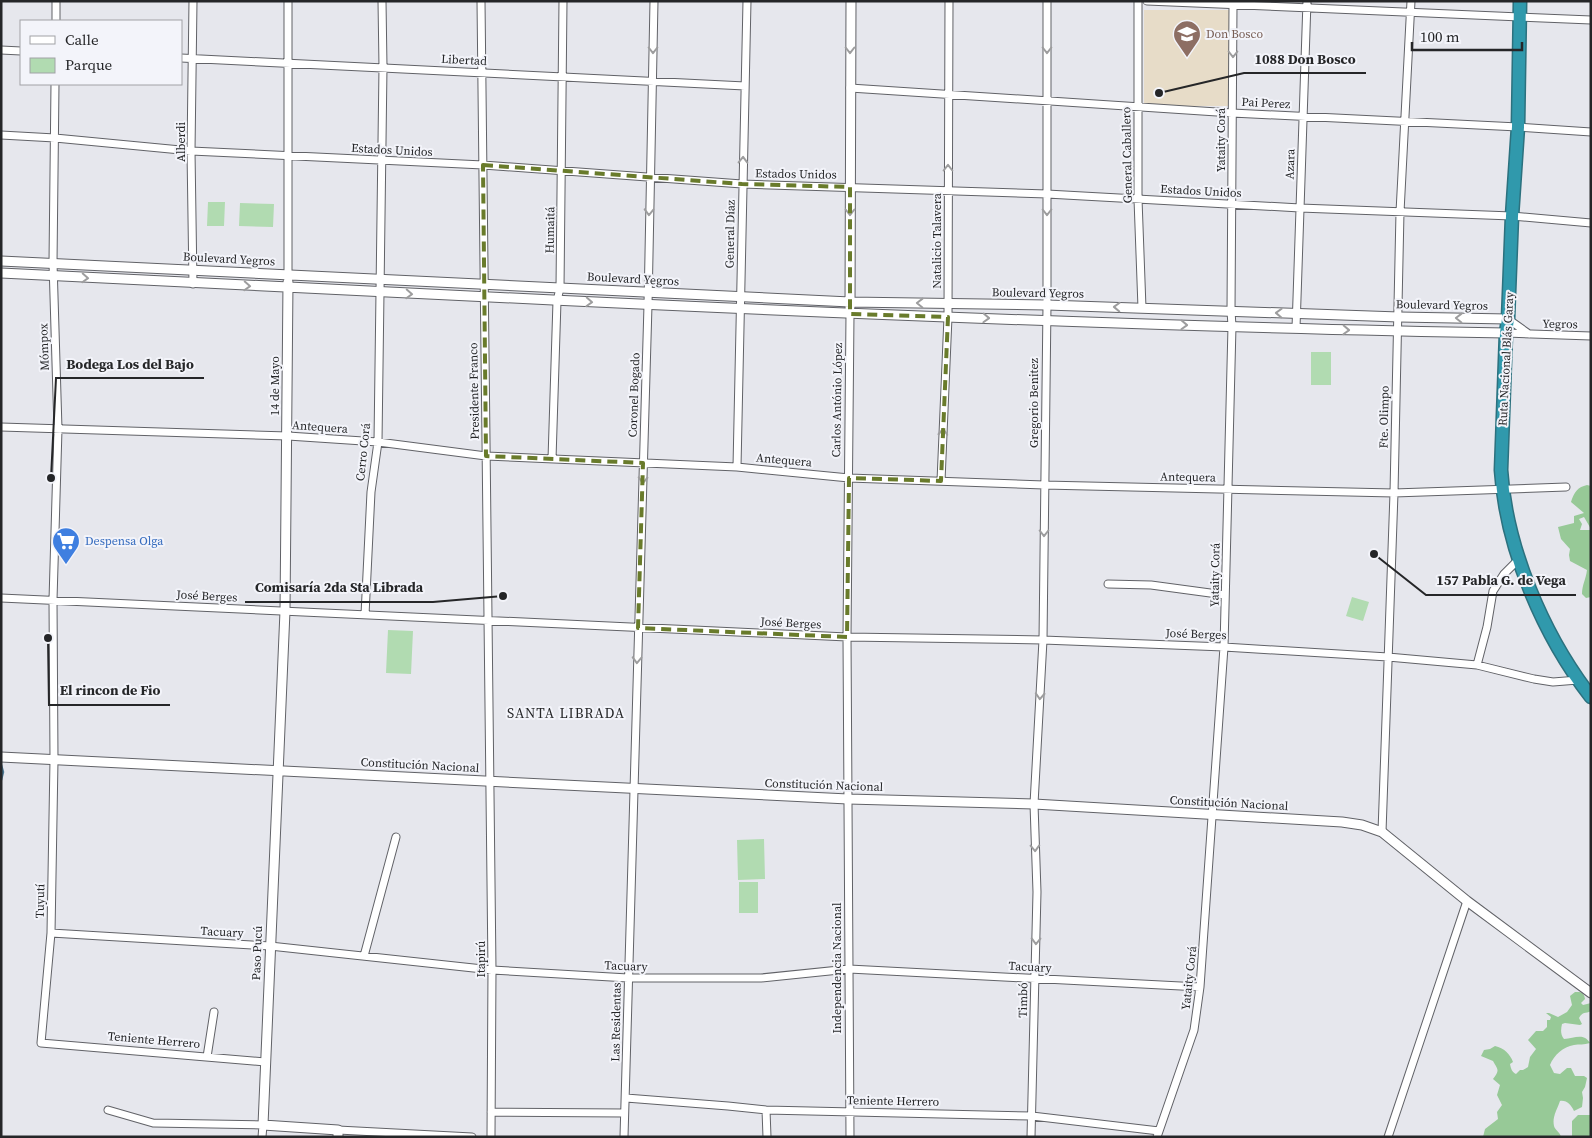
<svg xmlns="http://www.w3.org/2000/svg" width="1592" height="1138" viewBox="0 0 1592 1138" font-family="'Source Serif 4',serif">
<rect width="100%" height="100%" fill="#e6e7ed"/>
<path fill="#e7dcc8" d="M1144,10H1231V106H1144Z"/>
<path fill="#b1dbb1" d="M208,202H225L224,226H207Z
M240,203L274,204L273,227L239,226Z
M1311,352H1331V385H1311Z
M1352,597L1369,602L1363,621L1346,616Z
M388,630L413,631L411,674L386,673Z
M764,839L765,879L738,880L737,840Z
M739,882H758V913H739Z"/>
<path fill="#97c997" d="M1587,485L1591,486V529L1584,517L1579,519L1582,524L1580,530H1591V597L1586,598L1582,594C1582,585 1586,579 1587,570L1570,561L1569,555L1570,549L1561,539L1558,527L1574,523V516L1584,513L1571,502C1574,492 1578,487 1587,485Z
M1575,992C1581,992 1584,992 1585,999L1581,1003L1583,1005L1591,1003V1011C1585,1014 1583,1011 1579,1018L1582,1024L1580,1025L1565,1023L1562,1024C1561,1029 1560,1034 1564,1039C1574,1039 1583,1032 1590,1043C1584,1045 1579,1044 1574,1045C1563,1047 1554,1055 1550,1065L1554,1073L1560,1074L1567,1068H1571L1575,1076H1584L1587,1078L1585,1087L1582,1092L1583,1098L1582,1107L1574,1111C1571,1105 1567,1100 1560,1101C1557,1110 1552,1117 1554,1126C1555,1130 1560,1132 1561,1137H1483L1485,1129L1498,1119L1497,1112L1502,1105L1497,1095L1500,1085L1493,1079C1500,1070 1498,1070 1493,1061L1481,1056L1484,1050L1490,1049L1495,1046C1504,1048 1510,1054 1513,1062L1510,1064C1511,1069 1512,1072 1516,1074L1520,1070H1523L1528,1067L1530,1057L1536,1049L1528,1040L1536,1031H1543L1547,1027V1020H1550L1551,1017L1546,1013H1549L1558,1017L1567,1012L1572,1005L1570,996Z
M1578,1115H1591V1137H1572V1121Z"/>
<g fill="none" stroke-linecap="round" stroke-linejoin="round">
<path stroke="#497792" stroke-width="2.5" d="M1,765L3,772L1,780"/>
<g stroke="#616267" stroke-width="9">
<path id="street" d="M288,1V275
M481,1L492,970L491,1137
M1138,1V199L1142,308
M1147,1L1591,20
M56,21V1
M1,50L21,51
M181,58L745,86
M55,84L53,263L58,429L53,600L54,760L51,933L41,1043L265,1062
M850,88L1232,113L1518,127L1591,132
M1,135L55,138L191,151L483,165L742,184L1047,194L1300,208L1512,216L1591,223
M193,284L191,151L193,1
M1508,319L1529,334
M1296,328L1307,1
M1506,333L1591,336
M1,427L288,436L378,442L486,456L737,467L849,478L1044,485L1394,493L1566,487
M552,459L557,301L560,288L563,1
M737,467L747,1
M941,481L948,317L949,1
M1108,584L1151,585L1225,595
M1,598L847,637L1043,640L1224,647L1388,657L1477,665L1534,679L1553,682L1578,680
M365,615L371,492L378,442L383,67L382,1
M1477,665L1487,627L1493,591L1504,574L1519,559
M1382,832L1394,493L1400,212L1411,1
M51,933L270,946L492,970L628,978H761L849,969L1200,987
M364,956L396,837
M207,1057L214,1012
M626,1098L728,1106L766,1110L1032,1116L1159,1131
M108,1110L153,1123L263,1125L262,1137
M766,1110L767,1137
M491,1112L624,1113
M338,1130L472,1137
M624,1137L648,305L654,1
M850,1137L847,637L850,314
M1031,1137L1037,892L1034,804L1043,640L1047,305V1
M1157,1137L1194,1030L1200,987L1224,647L1232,326L1231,311L1233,5
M1388,1137L1467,901"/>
</g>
<g stroke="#616267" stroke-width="11">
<path id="secondary" d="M1,261L850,302L1047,305L1399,317L1508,319
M1,273C185,283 369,292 553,300C871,315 1188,328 1506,333
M288,282L285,611L263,1125L338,1130V1137
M850,307L851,1
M1,757L848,799L1034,804L1342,822L1362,825L1382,832L1467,901L1591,993"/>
</g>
<g stroke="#2c717e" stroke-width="15">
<path id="highway" d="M1520,1L1518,127L1512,216L1508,319L1506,333L1501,470C1506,548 1543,635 1591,697"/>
</g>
<use href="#street" stroke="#fff" stroke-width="7"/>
<use href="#secondary" stroke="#fff" stroke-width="9"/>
<use href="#highway" stroke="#3099ac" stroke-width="12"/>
</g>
<defs><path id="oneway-chevron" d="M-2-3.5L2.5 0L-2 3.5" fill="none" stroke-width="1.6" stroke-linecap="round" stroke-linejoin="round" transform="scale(1.25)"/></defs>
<g stroke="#9d9d9e">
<use href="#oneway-chevron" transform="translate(653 50) rotate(90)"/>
<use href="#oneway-chevron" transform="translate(850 50) rotate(90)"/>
<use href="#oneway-chevron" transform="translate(1047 50) rotate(90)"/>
<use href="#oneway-chevron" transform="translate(1233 54) rotate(90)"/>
<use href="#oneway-chevron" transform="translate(743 160) rotate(-89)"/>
<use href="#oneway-chevron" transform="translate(948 168) rotate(-90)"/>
<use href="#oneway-chevron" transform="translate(649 212) rotate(91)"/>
<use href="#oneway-chevron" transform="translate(850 212) rotate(90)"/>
<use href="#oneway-chevron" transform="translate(1047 212) rotate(90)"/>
<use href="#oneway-chevron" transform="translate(85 278) rotate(3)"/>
<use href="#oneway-chevron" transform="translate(247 286) rotate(3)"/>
<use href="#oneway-chevron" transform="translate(409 294) rotate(3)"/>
<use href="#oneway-chevron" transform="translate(589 302) rotate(3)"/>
<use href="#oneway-chevron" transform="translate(920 303) rotate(-179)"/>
<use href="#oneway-chevron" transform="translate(1117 307) rotate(-178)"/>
<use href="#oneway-chevron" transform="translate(1279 313) rotate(-178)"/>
<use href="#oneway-chevron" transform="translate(986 318) rotate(2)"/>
<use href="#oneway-chevron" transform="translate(1459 318) rotate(-179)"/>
<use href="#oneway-chevron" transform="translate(1184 325) rotate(2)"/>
<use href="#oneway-chevron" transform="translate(1346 330) rotate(2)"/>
<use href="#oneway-chevron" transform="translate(943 432) rotate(-87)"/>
<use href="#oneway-chevron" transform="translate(643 480) rotate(92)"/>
<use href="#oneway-chevron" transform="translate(1044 533) rotate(90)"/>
<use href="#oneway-chevron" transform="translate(637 660) rotate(92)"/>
<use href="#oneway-chevron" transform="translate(1040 696) rotate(93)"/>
<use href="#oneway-chevron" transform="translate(1035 848) rotate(88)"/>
<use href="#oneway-chevron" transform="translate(1036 941) rotate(91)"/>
</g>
<path fill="none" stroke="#697b2b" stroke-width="4" stroke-dasharray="10 6" stroke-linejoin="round" d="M483,165L742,184L850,187V314L948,317L941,481L849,478L847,637L638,628L643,463L486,456Z"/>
<defs>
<g id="university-pin" transform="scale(1.4375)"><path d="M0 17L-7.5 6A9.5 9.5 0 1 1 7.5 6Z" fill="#8d6e63" stroke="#f3f4fa"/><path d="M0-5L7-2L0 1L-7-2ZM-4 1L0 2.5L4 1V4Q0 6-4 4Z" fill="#fff"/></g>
<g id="supermarket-pin" transform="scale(1.4375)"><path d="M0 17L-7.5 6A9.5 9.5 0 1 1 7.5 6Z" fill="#3f7fe0" stroke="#f3f4fa"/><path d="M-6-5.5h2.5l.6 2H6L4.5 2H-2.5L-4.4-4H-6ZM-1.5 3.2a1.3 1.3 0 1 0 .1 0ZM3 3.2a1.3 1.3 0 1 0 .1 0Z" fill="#fff"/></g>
</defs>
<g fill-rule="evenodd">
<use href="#university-pin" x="1187" y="34"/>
<use href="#supermarket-pin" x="66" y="541"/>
</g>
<g text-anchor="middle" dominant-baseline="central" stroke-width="4" stroke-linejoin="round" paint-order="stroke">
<g font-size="12" fill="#785e54" stroke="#f3f4fa" text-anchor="start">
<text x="1206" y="34">Don Bosco</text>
</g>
<g font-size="12" fill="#252628" stroke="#f3f4fa">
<text transform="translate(464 60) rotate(3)">Libertad</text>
<text transform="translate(1266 103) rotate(3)">Pai Perez</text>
<text transform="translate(1221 140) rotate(-90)">Yataity Corá</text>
<text transform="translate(181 142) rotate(-90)">Alberdi</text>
<text transform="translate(392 150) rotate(3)">Estados Unidos</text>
<text transform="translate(1127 155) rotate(-91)">General Caballero</text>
<text transform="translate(1290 164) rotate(-88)">Azara</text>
<text transform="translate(796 174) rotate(1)">Estados Unidos</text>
<text transform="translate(1201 191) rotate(3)">Estados Unidos</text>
<text transform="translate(550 230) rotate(-89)">Humaitá</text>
<text transform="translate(730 234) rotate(-89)">General Díaz</text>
<text transform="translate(937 241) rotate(-90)">Natalicio Talavera</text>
<text transform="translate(229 259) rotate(3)">Boulevard Yegros</text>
<text transform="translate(633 279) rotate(3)">Boulevard Yegros</text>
<text transform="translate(1038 293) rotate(1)">Boulevard Yegros</text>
<text transform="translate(1442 305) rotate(1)">Boulevard Yegros</text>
<text transform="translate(1560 324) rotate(1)">Yegros</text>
<text transform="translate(44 347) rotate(-92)">Mómpox</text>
<text transform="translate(1506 359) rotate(-87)">Ruta Nacional Blás Garay</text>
<text transform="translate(275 386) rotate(-90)">14 de Mayo</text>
<text transform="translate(474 391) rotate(-91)">Presidente Franco</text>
<text transform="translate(634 395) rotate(-88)">Coronel Bogado</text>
<text transform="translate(837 400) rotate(-89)">Carlos António López</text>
<text transform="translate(1034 403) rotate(-90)">Gregorio Benitez</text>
<text transform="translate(1384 417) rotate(-89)">Fte. Olimpo</text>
<text transform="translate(320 427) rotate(4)">Antequera</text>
<text transform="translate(363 452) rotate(-84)">Cerro Corá</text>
<text transform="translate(784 460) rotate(5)">Antequera</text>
<text transform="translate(1188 477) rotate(1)">Antequera</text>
<text transform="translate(1215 575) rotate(-89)">Yataity Corá</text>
<text transform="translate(207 596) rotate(3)">José Berges</text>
<text transform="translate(791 623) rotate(3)">José Berges</text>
<text transform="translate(1196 634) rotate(2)">José Berges</text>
<text transform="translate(420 765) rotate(3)">Constitución Nacional</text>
<text transform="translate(824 785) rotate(2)">Constitución Nacional</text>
<text transform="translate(1229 803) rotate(3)">Constitución Nacional</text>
<text transform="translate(40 901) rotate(-89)">Tuyutí</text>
<text transform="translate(222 932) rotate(3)">Tacuary</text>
<text transform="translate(257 953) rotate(-88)">Paso Pucú</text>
<text transform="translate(481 959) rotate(-90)">Itapirú</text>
<text transform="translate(626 966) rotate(2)">Tacuary</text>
<text transform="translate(1030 967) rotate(3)">Tacuary</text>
<text transform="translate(837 968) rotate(-90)">Independencia Nacional</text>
<text transform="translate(1189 978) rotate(-84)">Yataity Corá</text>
<text transform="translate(1023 1000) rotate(-89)">Timbó</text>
<text transform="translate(616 1022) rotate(-89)">Las Residentas</text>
<text transform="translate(154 1040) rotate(5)">Teniente Herrero</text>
<text transform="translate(893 1101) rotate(1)">Teniente Herrero</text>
</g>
<g font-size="12" fill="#366cbe" stroke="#f3f4fa" text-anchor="start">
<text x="85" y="541">Despensa Olga</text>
</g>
<g font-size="14" letter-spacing="1" fill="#252628" stroke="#f3f4fa">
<text x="566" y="713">SANTA LIBRADA</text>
</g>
</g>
<path fill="none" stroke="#252628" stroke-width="2" d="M1159 93L1244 73H1366M51 478L56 378H204M1374 554L1426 595H1576M503 596L433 602H245M48 638L49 705H170"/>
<g fill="#252628" stroke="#f3f4fa" stroke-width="2">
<circle cx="1159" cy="93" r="5"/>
<circle cx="51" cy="478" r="5"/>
<circle cx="1374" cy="554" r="5"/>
<circle cx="503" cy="596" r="5"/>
<circle cx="48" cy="638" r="5"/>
</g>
<g font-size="14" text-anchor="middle" font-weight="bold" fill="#252628" stroke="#f3f4fa" stroke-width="4" stroke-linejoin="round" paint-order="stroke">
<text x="1305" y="64">1088 Don Bosco</text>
<text x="130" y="369">Bodega Los del Bajo</text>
<text x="1501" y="585">157 Pabla G. de Vega</text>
<text x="339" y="592">Comisaría 2da Sta Librada</text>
<text x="110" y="695">El rincon de Fio</text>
</g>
<rect width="1592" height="1138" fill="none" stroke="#252628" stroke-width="5"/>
<rect x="20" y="20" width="162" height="65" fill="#f3f4fa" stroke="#a1a2a6"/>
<rect x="30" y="36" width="25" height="8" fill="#ffffff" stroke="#a1a2a6"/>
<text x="65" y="45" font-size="15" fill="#252628">Calle</text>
<rect x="30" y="58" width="25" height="15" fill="#b1dbb1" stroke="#a1a2a6"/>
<text x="65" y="70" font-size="15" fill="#252628">Parque</text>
<path d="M1412 42v8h110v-8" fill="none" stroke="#252628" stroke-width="2.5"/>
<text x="1420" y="42" font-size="15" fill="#252628" stroke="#f3f4fa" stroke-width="4" paint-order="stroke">100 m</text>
</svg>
